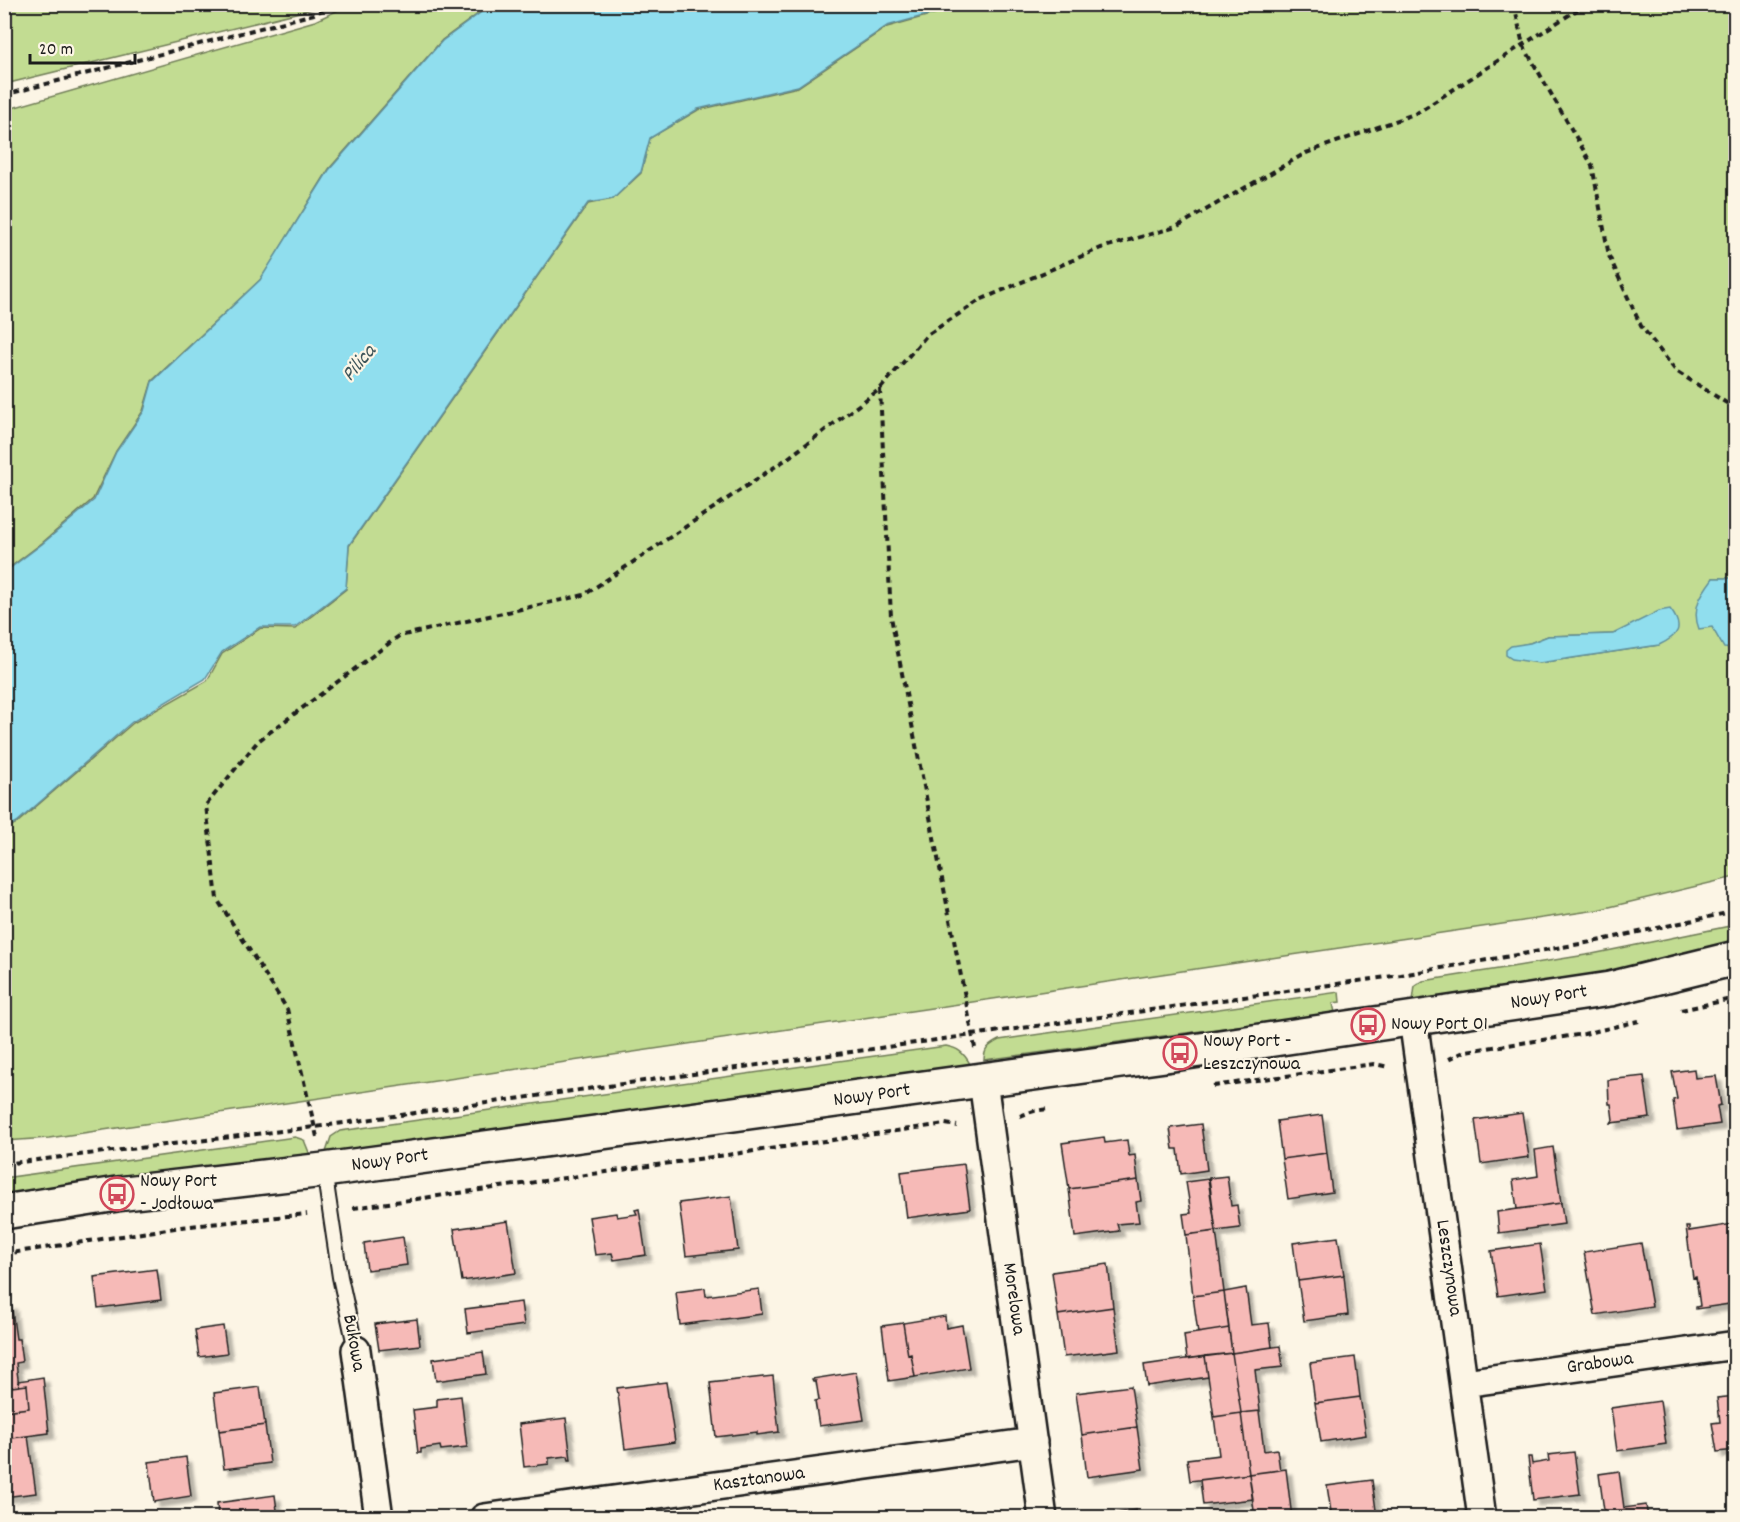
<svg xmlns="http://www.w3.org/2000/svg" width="1740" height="1522" viewBox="0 0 1740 1522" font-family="Dekko,sans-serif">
<defs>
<filter id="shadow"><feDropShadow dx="5.5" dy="5.5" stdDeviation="1.5" flood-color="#0004"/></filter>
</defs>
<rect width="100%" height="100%" fill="#fcf5e5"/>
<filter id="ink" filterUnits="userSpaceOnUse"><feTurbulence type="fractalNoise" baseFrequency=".0167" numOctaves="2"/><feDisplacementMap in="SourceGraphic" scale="12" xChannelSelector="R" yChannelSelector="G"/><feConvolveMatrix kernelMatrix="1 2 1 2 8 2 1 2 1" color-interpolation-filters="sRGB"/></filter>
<g filter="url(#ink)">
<path fill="#c2dc92" stroke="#6f7c57" stroke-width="1.5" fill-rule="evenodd" d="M1010,4L1735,5V578H1713L1712,627L1724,647L1735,649V877L1597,910L49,1138L5,1141L4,830L17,823L133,723L207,681L222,654L261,628L295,629L346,589L349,546L588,204L613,199L641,173L650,138L698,110L798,87L887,27L955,8L987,10ZM1614,634L1659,645L1539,663L1511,647L1530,643L1548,636Z
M4,5L5,4L321,5L312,9L5,84Z
M349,5H490L442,40L329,169L261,279L152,381L143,411L116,451L93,499L42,543L5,571V110L315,21Z
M1735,925V944L1723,948L1595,974L1413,1001L1415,986L1423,981L1592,954Z
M1339,992L1340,1002L1333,1003L1335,1013L984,1060C984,1049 989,1045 999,1040Z
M946,1046C958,1048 964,1053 970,1064L326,1152L331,1137L340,1131Z
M295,1137L304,1140L310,1155L5,1197L4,1178Z"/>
<path fill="#90deee" stroke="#62909a" stroke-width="1.5" d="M491,5H1005L986,9L956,7L887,26L798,86L698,109L650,138L641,172L613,199L588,203L349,545L346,588L295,627H260L222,652L205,679L132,722L17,822L5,829V572L42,544L94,500L116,452L144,411L152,382L260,280L329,170L442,41Z
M1713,578H1735V649L1724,648L1712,627L1699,629C1691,609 1701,594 1713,578Z
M1670,609C1685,628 1678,636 1659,645L1539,663L1512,659L1506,655V650L1511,646L1530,643L1548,636L1613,634L1659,611Z"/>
<path fill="#f6bab7" stroke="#1c1c1c" stroke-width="1.5" filter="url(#shadow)" d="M1694,1069L1695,1078L1716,1076L1721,1105L1717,1106L1720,1124L1677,1130L1673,1100L1677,1099L1672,1072Z
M1644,1076L1650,1118L1611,1123L1613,1120L1611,1104H1609L1608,1080Z
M1522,1113L1529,1157L1481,1164L1475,1120Z
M1322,1115L1327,1153L1282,1159L1277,1121Z
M1201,1124L1207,1170L1181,1174L1178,1149H1173L1170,1128Z
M1104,1137L1105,1143L1127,1140L1129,1156L1135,1155L1138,1180L1069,1189L1062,1143Z
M1553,1147L1561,1203L1517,1209L1513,1180L1538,1176L1535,1150Z
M1327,1153L1332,1192L1288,1199L1282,1159Z
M964,1164L970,1209L907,1218L901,1172Z
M1227,1176L1231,1206L1237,1205L1240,1228L1216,1231L1209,1178Z
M1208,1179L1216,1231L1186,1235L1183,1214L1191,1213L1186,1182Z
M1138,1180L1141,1201L1136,1202L1139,1222L1117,1224L1119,1231L1075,1237L1069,1189Z
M731,1196L738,1250L686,1256L679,1203Z
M1561,1203L1564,1224L1499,1233L1497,1212Z
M639,1209L646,1255L614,1260L612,1253L595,1255L589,1217L616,1213L617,1217L637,1214L635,1210Z
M508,1221L516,1273L462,1281L454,1229Z
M1733,1224L1736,1244V1303L1696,1309V1307L1700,1306L1696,1277L1693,1278L1686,1227H1689V1231Z
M1216,1231L1224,1292L1193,1296L1186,1235Z
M403,1237L407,1265L367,1270L364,1243Z
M1338,1237L1344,1275L1298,1281L1293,1243Z
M1641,1243L1652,1306L1595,1315L1584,1252Z
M1540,1244L1547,1289L1498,1296L1491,1251Z
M1108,1264L1113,1307L1058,1315L1052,1272Z
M157,1269L161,1300L98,1308L94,1277Z
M1344,1275L1348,1315L1304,1321L1298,1281Z
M705,1288L706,1296L759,1289L762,1314L680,1325L676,1292Z
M1246,1288L1251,1325L1269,1323L1272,1347L1232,1353L1224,1292Z
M1224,1292L1229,1328L1198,1333L1193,1296Z
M521,1302L524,1325L468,1333L465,1309Z
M11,1304L16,1339H19L22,1362L16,1363L19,1386L4,1388V1305Z
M1113,1307L1119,1350L1064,1357L1058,1315Z
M945,1316L946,1328L962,1325L969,1368L915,1377L911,1354L908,1355L903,1323Z
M417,1319L420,1345L379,1350L375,1324Z
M903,1323L908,1355L911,1354L915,1377L889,1381L882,1326Z
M223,1326L227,1353L199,1357L195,1330Z
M1229,1328L1232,1353L1187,1359L1184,1335Z
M1280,1346L1283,1367L1255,1370L1260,1411L1241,1413L1232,1353Z
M483,1352L486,1374L436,1381L433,1359Z
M1232,1353L1241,1413L1214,1417L1205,1356Z
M1205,1356L1208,1377L1147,1386L1144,1365Z
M1355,1357L1360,1397L1315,1403L1310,1363Z
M856,1372L864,1420L819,1426L815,1401L819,1400L816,1381H813L812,1379Z
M773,1376L779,1432L757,1435V1432L716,1437L710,1383Z
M43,1377L49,1433L4,1439V1411L29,1408L27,1385L19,1386L18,1381Z
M666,1382L675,1442L625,1449L617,1388Z
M27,1385L29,1408L4,1411V1388Z
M1131,1386L1137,1427L1082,1435L1076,1393Z
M260,1387L265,1425L219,1431L214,1393Z
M461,1396L467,1447L441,1450L440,1446L421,1449V1453H418L413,1410L437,1407V1399Z
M1736,1396V1450L1717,1452L1712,1423L1720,1422L1717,1398Z
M1360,1397L1366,1435L1321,1442L1315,1403Z
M1660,1401L1666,1444L1617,1451L1611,1408Z
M1259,1411L1264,1451L1277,1449L1280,1470L1249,1474L1241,1413Z
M1241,1413L1249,1474L1190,1481L1187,1459L1219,1455L1214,1417Z
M566,1418L571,1460H569L568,1456L549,1458V1464L524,1467L519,1424Z
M265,1425L270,1463L224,1469L219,1431Z
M1137,1427L1143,1469L1087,1477L1082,1435Z
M28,1436L36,1493L4,1497V1439Z
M1574,1452L1580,1494L1533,1500L1528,1457H1531L1532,1464L1549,1461L1548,1455Z
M186,1457L191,1496L154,1502L149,1462Z
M1286,1469L1292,1518H1255L1249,1474Z
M1619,1471L1624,1508L1646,1505L1648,1518H1605L1599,1474Z
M1249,1474L1253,1499L1203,1505L1200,1480Z
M1372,1480L1377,1518H1332L1327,1486Z
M275,1495L278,1518H218L217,1503Z
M1136,1510L1137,1518L1086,1517Z"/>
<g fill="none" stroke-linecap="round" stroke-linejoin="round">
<g stroke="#1c1c1c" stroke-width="18">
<path id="service" d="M324,1170L340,1277L356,1350"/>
</g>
<g stroke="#1c1c1c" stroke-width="32">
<path id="minor" d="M1413,1019L1482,1518
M983,1081L1043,1518
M356,1350L379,1518
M1464,1383L1736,1345
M484,1518L1033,1442"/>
</g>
<g stroke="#1c1c1c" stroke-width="38">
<path id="tertiary" d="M4,1212L117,1194L324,1170L1180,1053L1610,989L1736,958"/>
</g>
<path stroke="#1c1c1c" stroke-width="4" stroke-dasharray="6 4.5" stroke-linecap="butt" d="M1514,4L1523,45L1592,165L1609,256L1641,326L1676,371L1736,409
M4,95L314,14L334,4
M880,389L891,617L975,1048
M1681,1010L1736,998
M1449,1059L1466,1051L1584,1034L1639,1021
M1213,1086L1374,1064L1389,1067
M1020,1116L1034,1111L1048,1109
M317,1137L287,1009L217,899L206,805L258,741L399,636L584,595L788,458L880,389L927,335L980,300L1101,248L1176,227L1306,153L1417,113L1586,4
M4,1164L315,1127L1401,975L1597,941L1736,911
M353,1208L945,1124L957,1126
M4,1254L181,1227L307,1214"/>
<use href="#service" stroke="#fcf5e5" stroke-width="14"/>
<use href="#minor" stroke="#fcf5e5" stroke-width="27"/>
<use href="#tertiary" stroke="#fcf5e5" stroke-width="33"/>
</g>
</g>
<defs>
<g id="bus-ring" transform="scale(1.725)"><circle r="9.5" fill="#fcf5e5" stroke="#d1495b" stroke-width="1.5"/><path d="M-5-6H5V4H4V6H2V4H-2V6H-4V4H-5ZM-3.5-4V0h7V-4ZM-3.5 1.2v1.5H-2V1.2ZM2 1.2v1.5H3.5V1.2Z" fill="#d1495b"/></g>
</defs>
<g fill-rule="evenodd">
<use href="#bus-ring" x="1368" y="1025"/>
<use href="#bus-ring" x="1180" y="1053"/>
<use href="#bus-ring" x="117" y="1194"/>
</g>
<g text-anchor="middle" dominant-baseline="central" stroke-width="4.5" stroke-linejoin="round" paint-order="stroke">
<g font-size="20" fill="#1c1c1c" stroke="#fcf5e5">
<text transform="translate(1549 998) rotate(-9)">Nowy Port</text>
<text transform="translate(872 1096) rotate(-8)">Nowy Port</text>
<text transform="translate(390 1161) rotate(-8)">Nowy Port</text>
<text transform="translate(1448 1268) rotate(82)">Leszczynowa</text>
<text transform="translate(1013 1299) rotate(82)">Morelowa</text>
<text transform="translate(353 1343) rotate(80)">Bukowa</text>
<text transform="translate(1600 1364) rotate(-8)">Grabowa</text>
<text transform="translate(759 1480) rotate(-8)">Kasztanowa</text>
</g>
<g font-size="20" fill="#1c1c1c" stroke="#fcf5e5" text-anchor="start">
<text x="1391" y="1025">Nowy Port 01</text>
<text x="1203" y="1042">Nowy Port -<tspan x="1203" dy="23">Leszczynowa</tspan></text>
<text x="140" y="1182">Nowy Port<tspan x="140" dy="23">- Jodłowa</tspan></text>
</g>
<g font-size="21" font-style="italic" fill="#3f565b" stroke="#fcf5e5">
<text transform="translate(360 364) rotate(-50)">Pilica</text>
</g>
</g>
<rect width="1740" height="1522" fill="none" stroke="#fcf5e5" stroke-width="24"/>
<rect x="12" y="12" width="1716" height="1498" fill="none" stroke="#1c1c1c" stroke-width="2" filter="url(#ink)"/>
<path d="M30 54v9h105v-9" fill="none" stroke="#1c1c1c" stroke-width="3"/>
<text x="39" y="54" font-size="18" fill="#1c1c1c" stroke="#fcf5e5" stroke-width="4.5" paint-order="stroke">20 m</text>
</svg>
